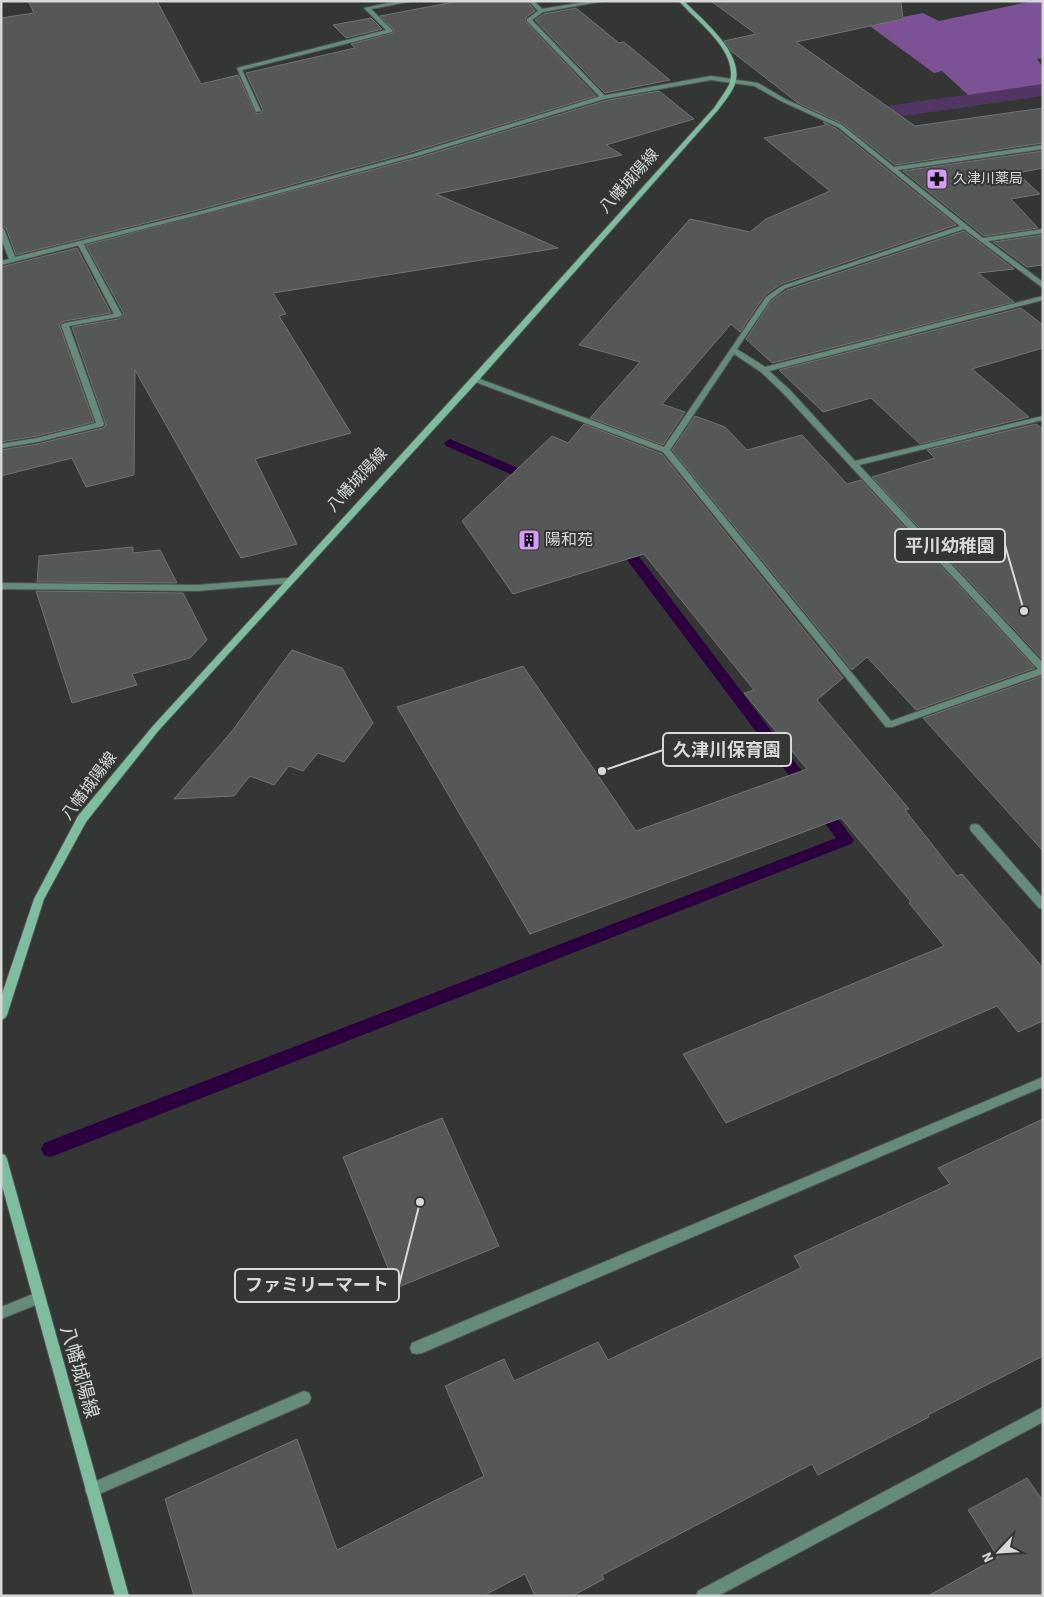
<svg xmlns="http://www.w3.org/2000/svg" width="1044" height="1597" viewBox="0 0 1044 1597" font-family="'Source Sans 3','Noto Sans JP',sans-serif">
<rect width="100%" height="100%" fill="#343635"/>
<path fill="#523563" d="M1043,84V96L849,124L830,114Z"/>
<path fill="#7c5195" d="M1033,1H1043V58L1037,59L1043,67V84L968,95L942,71L934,73L867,24L923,13L939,21Z"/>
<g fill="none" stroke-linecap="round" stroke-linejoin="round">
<path fill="#2c003f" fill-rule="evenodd" d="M450,439L537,476L539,479L537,482H529L446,446L444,443Z
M620,537L625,538L851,836L854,840L851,844L56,1155L50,1157L44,1155L41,1149L44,1143L836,838L615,544L614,541Z"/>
</g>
<path fill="#555856" stroke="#717472" d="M28,1H157L201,84L238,75L256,114L261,113L263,110L246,73L355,48L351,44L393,33V29L380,16L459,1H527L535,11L526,17V22L596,96L412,152L198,210L16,255L6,228L1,225V18L34,13Z
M711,1H901L903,19L796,42L915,126L1043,108V143L895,165L843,124L798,103L731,51L724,41L756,34Z
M576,8L619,43L624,42L670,80L605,93L535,20L544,14Z
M371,18L382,29L346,38L333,25Z
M659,91L694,119L606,145L622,155L436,194L558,248L273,293L286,314L279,316L351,433L255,459L297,544L241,558L135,370L134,475L86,487L72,458L1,476V450L37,444L103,428L106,425L72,327L118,319L124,314L86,245L417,158L604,101Z
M823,122L837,129L956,225L781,284L765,295L740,332L731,324L662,404L685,412L663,445L590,418L640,362L579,345L690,219L750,232L766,219L830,191L764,138L826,125Z
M1043,151V168L1017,173L1040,194L1011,199L1038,228L984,236L903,171Z
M964,231L1014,269L978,273L1014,302L772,363L746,339L772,300L787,290Z
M1043,235V265L1027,267L993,242Z
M77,248L111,313L65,321L59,324L94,422L37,436L1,442V267Z
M1021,308L1043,325V348L972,369L1029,417L920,444L871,398L823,412L779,370Z
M695,416L725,427L747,450L802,435L847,484L861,480L1035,668L916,710L867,657L852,670L672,450Z
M584,424L662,454L843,678L817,700L909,809L905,810L957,876L962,874L1043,968V1021L1018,1032L997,1006L726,1123L683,1054L944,946L909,903L911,902L841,818L530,934L397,707L523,666L636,831L807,769L744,693L754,690L644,554L513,594L462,521L552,436L568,443Z
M1036,424L1043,429V660L872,477L935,458L927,450Z
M133,547V553L160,550L177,583L37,582L39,556Z
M36,591L183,593L207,640L190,658L132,674L137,685L72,703Z
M292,650L342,668L373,723L344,762L318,753L303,771L289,766L274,785L250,776L234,796L174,799L232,731Z
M1043,676V851L923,718Z
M442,1118L499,1246L396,1288L343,1157Z
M1043,1119V1356L928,1415L929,1417L818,1475L812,1464L602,1575L604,1579L572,1596H535L525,1574L483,1596H194L165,1499L297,1439L337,1550L484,1476L445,1386L504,1359L514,1381L598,1342L608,1360L801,1268L794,1256L950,1184L938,1168Z
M1027,1478L1043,1501V1596H928L998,1557L968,1510Z"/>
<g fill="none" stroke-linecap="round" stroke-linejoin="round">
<g stroke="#515352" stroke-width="2">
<path id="lane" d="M399,1H413L371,9L392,30V32L242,70L261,111L256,112L237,68L386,30L364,8Z
M529,1H534L542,9L591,1H604L543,12L532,20L605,96V98H601L527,21V19L538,11Z
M80,241L83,243L122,315L118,317L69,326L104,424L103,426L37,442L1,448V444L37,438L96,423L61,325L65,323L114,314L77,243Z"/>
</g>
<g stroke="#515352" stroke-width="2">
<path id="street" d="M711,76L758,83L785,99L842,125L894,167L1043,145V149L898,170L983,238L1043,229V233L988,241L1043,282V288L964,229L786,288L771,299L737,349L765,367L1043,296V300L769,371L789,389L855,461L1043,416V420L859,465L1043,663V674L892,727H886L663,452L470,380L471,378H477L664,447L766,297L782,286L960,226L838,127L781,101L754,86L711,80L604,99L417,156L202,214L1,265V261L9,259L1,238V227L4,229L15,257L198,212L413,154L601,96ZM734,354L761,372L783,393L1038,669L891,721L670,450Z
M288,578L291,579L292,581L291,583L197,591L1,589V583L197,585Z
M975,824L979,825L1043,898V909L1039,908L971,831L970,828L971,825Z
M1043,1077V1087L422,1353L417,1354L412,1353L410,1348L412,1343Z
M38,1292L43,1294L44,1298L43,1302L1,1319V1307Z
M304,1391L309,1393L311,1398L309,1403L97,1495L92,1497L87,1495L85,1490L87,1485Z
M1043,1407V1422L718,1596H696L698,1591Z"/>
</g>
<g stroke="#515352" stroke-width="2">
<path id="secondary" d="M679,1H684C703,21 745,53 735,84C731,94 724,102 718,110L477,382L159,730L86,822L44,899L7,1015L5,1018L1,1020V997L34,899L78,816L153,726L471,378L714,108C719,100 725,93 729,85C741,52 697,22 679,1Z
M1,1154L5,1155L7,1159L129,1596H115L1,1182Z"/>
</g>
<use href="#lane" fill="#658c7a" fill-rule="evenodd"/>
<use href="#street" fill="#658c7a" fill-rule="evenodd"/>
<use href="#secondary" fill="#7ebda0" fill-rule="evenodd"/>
</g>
<defs>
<g id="pharmacy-square" transform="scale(1.125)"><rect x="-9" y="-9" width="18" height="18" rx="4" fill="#d69bfa" stroke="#343635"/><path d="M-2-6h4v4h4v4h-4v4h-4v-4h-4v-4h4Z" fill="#111"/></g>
<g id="building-square" transform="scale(1.125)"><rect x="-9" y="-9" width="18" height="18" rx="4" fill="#d69bfa" stroke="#343635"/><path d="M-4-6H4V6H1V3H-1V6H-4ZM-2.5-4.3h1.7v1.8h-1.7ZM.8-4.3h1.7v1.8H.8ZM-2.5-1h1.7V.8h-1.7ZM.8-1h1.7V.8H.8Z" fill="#111"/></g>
</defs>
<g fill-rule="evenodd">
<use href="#pharmacy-square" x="937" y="179"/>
<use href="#building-square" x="529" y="540"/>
</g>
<g text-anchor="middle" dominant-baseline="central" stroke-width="4" stroke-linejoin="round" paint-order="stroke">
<g font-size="14" fill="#d7d9d8" stroke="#343635" text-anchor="start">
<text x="953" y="179">久津川薬局</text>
</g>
<g font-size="16" fill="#d7d9d8" stroke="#343635">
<text transform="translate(629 181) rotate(-48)">八幡城陽線</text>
<text transform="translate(357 480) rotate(-47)">八幡城陽線</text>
<text transform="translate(89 786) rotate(-53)">八幡城陽線</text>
</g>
<g font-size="16" fill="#d7d9d8" stroke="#343635" text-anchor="start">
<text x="545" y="540">陽和苑</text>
</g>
<g font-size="19" fill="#d7d9d8" stroke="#343635">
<text transform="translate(79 1372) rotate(74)">八幡城陽線</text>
</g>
</g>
<path fill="none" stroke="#d7d9d8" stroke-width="2" d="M1024 611L1005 545M602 771L663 750M420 1202L399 1285"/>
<g fill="#d7d9d8" stroke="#343635" stroke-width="2">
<circle cx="1024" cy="611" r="5"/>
<circle cx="602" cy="771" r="5"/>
<circle cx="420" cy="1202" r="5"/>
</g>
<g fill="#343635" stroke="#d7d9d8" stroke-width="2">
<rect x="895" y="529" width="110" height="33" rx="5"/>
<rect x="663" y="733" width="128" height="33" rx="5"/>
<rect x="235" y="1269" width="164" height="33" rx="5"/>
</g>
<g font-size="18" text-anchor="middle" font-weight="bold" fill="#d7d9d8">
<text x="950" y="552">平川幼稚園</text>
<text x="727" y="756">久津川保育園</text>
<text x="317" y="1291">ファミリーマート</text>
</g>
<rect width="1044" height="1597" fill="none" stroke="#d7d9d8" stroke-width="5"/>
<g transform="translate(999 1552) rotate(245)" stroke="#343635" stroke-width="4" paint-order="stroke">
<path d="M0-4L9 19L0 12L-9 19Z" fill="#d7d9d8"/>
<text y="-8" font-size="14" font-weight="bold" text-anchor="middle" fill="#d7d9d8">N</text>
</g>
</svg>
